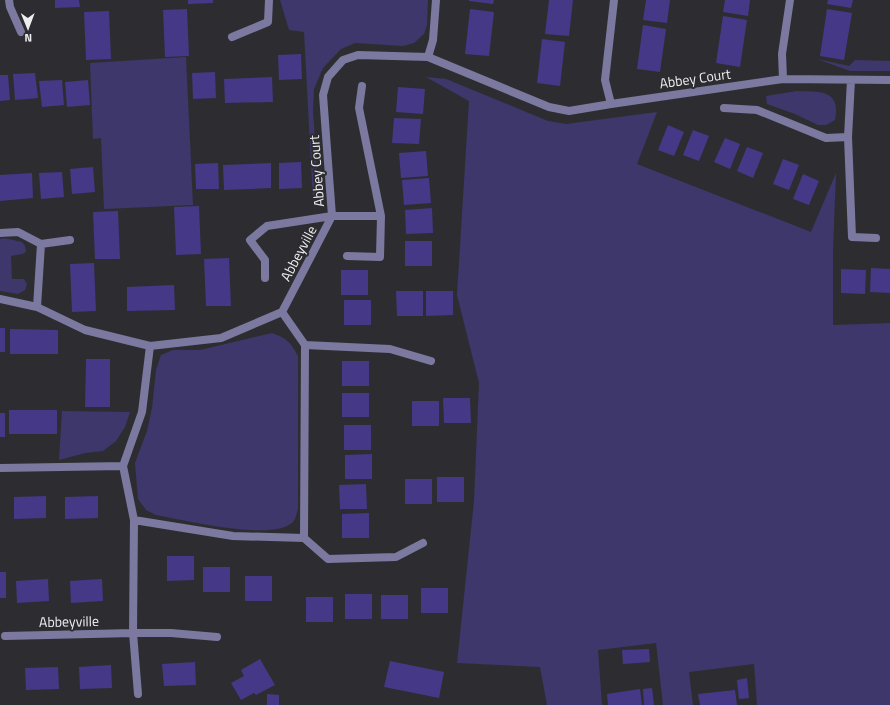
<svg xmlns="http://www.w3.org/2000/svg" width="890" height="705" viewBox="0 0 890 705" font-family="'Titillium Web',sans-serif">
<rect width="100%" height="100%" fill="#2d2d31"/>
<path fill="#3d376b" d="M280,0H428L427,25L424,34L414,43L403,46L355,43L341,49L323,68L314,89L313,111L318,186L313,200L304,32L289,30Z
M186,57L193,205L104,209L101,138L93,139L90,63Z
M817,59L849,66L855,60L890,61V71H850Z
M426,77L446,79L548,121L566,124L657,112L637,164L811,232L836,173L833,250V325L890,323V705H757L754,664L689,672L693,705H663L656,643L598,650L602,705H547L540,667L457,663L474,501L479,383L457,295L469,101Z
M797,91C820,92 841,89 835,120L826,125H818L795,114L767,104L766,96Z
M4,238L22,242L25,246L26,252L22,254L11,256L12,279H24L27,284L25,290L18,294L0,291V239Z
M272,333C287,338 291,343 298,356V508C297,512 296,519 293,522C274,542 183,520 156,515L146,510L138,499L135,463L147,431L152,408L156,370L161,355L173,350H200Z
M62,411L130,412L125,427L116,441L103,451L85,453L59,460Z"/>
<path fill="#453886" d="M55,0H79L80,7L55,8Z
M188,0H213V3L188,4Z
M469,0H494L493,4L469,1Z
M549,0H573L569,36L545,34Z
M646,0H670L667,23L643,20Z
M725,0H750L748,16L723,12Z
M828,0H853L851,8L827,4Z
M187,9L189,56L165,57L163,10Z
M470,9L494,12L489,56L465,54Z
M827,9L852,13L844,60L820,56Z
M109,11L111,59L86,60L84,12Z
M723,16L747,20L740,67L716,63Z
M643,25L666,29L660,72L637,69Z
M542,39L565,42L560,86L537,83Z
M301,54L302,79L279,80L278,55Z
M215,72L216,98L193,99L192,73Z
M35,73L38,98L15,100L13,74Z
M0,75H8L10,100L0,101Z
M272,77L273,102L225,103L224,79Z
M62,80L64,105L42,107L39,81Z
M88,80L90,105L67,107L65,82Z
M398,87L425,89L423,114L396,112Z
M394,118L421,119L419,144L392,143Z
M668,125L684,132L674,156L658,150Z
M693,130L709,136L699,161L683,155Z
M725,138L740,144L730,169L714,162Z
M747,147L763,153L753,178L737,171Z
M426,151L428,176L401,178L399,153Z
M783,159L799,165L789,190L773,184Z
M301,162L302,188L279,189V163Z
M218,163L219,189H196L195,164Z
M271,163V188L224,190L223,165Z
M93,167L95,192L72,194L70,169Z
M62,172L64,197L41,199L39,173Z
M32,173L33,198L0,201V175Z
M803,174L819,181L809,205L793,199Z
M429,178L431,203L404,205L402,180Z
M199,206L201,254L176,255L174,207Z
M432,208L433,233L406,234L405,210Z
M118,211L120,259H95L93,212Z
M405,241H432V266H405Z
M229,258L231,306H206L204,259Z
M94,263L96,311L72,312L70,264Z
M871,268L890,269V293L870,292Z
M841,269L866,270L865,294L841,293Z
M341,270H368V295H341Z
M174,285L175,310L127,311V287Z
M396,291H423V316H397Z
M426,291H453V315L426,316Z
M344,300H371V325H344Z
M0,328H5V352H0Z
M10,329L58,330V354H10Z
M86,359H110V407H85Z
M342,361H369V386H342Z
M342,393H369V417H342Z
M443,398H470L471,423H444Z
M412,401H439V426H412Z
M9,410H57V434H9Z
M0,413H5V437H0Z
M344,425H371V450H344Z
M372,454V479H345V455Z
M437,477H464V502H437Z
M405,479H432V504H405Z
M366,484L367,509H340L339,485Z
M46,496V518L14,519V497Z
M98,496V518L65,519V497Z
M369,513V538H342V514Z
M167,556H194V580L167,581Z
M203,567H230V592H203Z
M0,572H6V598H0Z
M245,576H272V601H245Z
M48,579L49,601L17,603L16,581Z
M102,579L103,601L71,603L70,581Z
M421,588H448V613H421Z
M345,594H372V619H345Z
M381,595H408V619H381Z
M306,597H333V622H306Z
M649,649L650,662L623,664L622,650Z
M260,659L275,685L256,695L254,693L241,700L231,683L244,676L241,670Z
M390,661L444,672L439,698L384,687Z
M195,662L196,685L164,686L162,664Z
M111,665L112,688L80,689L79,667Z
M58,667L59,689L26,690L25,668Z
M747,678L749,698L739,699L737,680Z
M652,688L654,705H644L643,689Z
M640,689L642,705H608L607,694Z
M735,690L737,705H700L698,694Z
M267,694L279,695V705H267Z"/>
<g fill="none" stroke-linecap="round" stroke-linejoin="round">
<path stroke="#7b799f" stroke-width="8" d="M9,0L10,7L21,32
M232,37L268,22L269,0
M428,57L433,40L436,0
M783,79L782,54L790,0
M851,80L848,137L852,237L876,238
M611,104L605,80L614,0
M724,108L757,110L826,138L848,137
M332,216L323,95L328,77L343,60L358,55L428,57L549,107L569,111L611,104L783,79L890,80
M0,233L18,232L41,244
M347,256L380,257L381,216L359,108L362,86
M265,278V260L250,240L267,226L332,216H381
M0,299L37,307L85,330L150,346L142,412L123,466L134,520L133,633L138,694
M37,307L41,244L70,240
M305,345L282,312L332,216
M150,346L221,338L282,312
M0,468L123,466
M134,520L233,536L304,538L305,345L390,349L431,361
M304,538L328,559L396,557L423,543
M5,636L133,633H171L217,637"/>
</g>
<g text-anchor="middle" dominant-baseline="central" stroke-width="4" stroke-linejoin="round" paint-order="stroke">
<g font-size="14" fill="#eeeef1" stroke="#2d2d31">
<text transform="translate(695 78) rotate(-8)">Abbey Court</text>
<text transform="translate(316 171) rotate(-94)">Abbey Court</text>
<text transform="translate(298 253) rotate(-62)">Abbeyville</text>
<text transform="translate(69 621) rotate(-1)">Abbeyville</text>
</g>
</g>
<g transform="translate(28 28) rotate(179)" stroke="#2d2d31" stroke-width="3" paint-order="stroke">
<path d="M0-3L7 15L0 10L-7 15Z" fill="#eeeef1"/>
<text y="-6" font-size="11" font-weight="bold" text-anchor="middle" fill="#eeeef1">N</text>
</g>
</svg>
